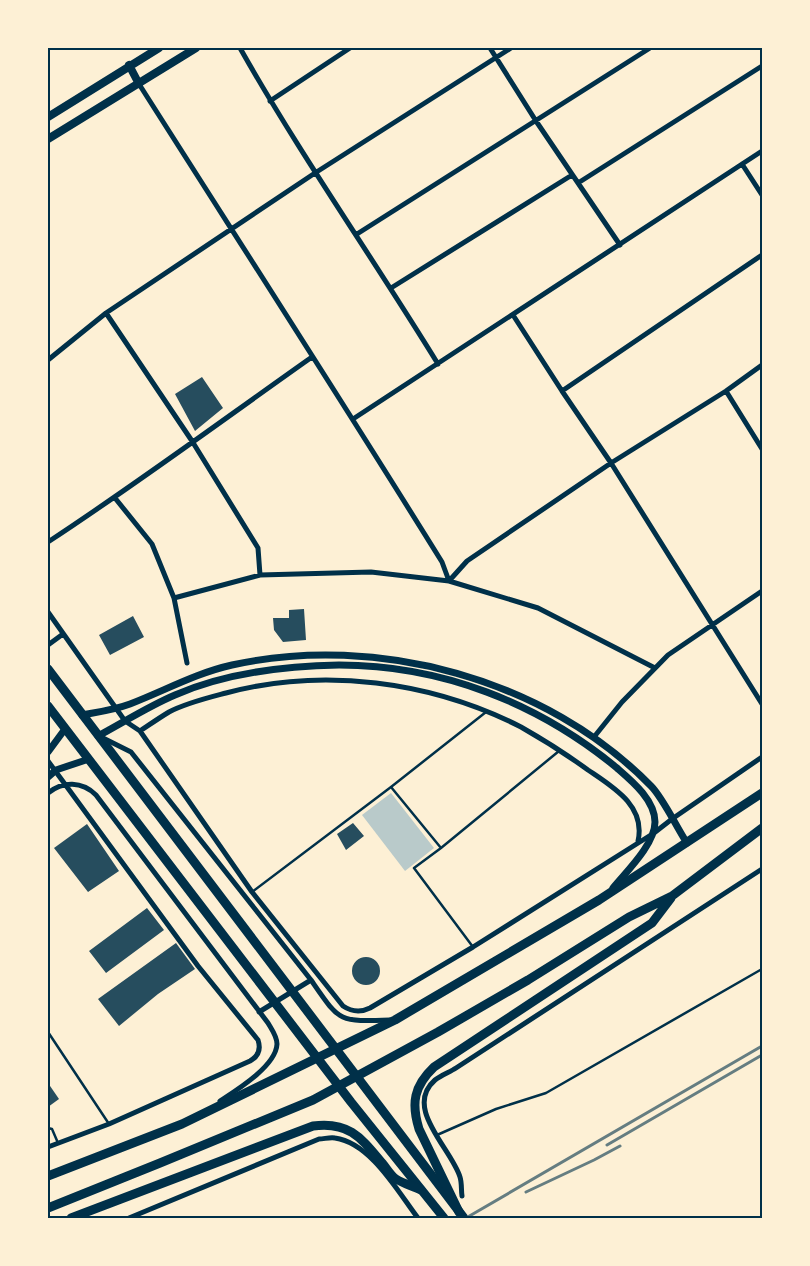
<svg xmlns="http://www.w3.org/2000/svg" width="810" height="1266" viewBox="0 0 810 1266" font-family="Commissioner,sans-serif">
<rect width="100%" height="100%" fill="#fdf0d5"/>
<path fill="#b9caca" d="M391,793L434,848L405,871L362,815Z"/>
<path fill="#264d5e" d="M202,377L223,408L195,431L175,394Z
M304,609L306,640L283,642L274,630L273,618H289V610Z
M133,616L144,637L110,655L99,635Z
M353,823L364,836L346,850L337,834Z
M87,824L119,871L88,892L54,848Z
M147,908L164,930L106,973L89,951Z
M176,943L195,969L158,994L119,1026L98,999Z
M352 971a14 14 0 1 1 28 0a14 14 0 1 1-28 0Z
M48,1083L59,1099L48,1107Z"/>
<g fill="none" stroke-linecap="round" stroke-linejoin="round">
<path stroke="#003049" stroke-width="2.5" d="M391,787L441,848
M252,892L391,787L486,712
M473,947L414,868L441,848L559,751
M48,1032L109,1124
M48,1128L52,1129L58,1143
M437,1135L496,1109L546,1093L762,969"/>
<path stroke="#003049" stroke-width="5" d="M240,48C301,156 373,258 438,364
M490,48L536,121L620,245
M139,84C240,243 342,401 442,562L449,581L467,561L611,463L726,391L762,365
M270,101L350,48
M742,164L762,195
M578,183L762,66
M357,234L650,48
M391,288L572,175
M106,313L192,441L258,548L260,575
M513,315L562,391L611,463L762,704
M48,360L106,313L315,173L511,48
M562,391L762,255
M726,391L762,449
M353,419L762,151
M115,498L152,544L174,598
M48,542C138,483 224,419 312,357
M48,612L125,721L140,731L252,892L343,1006C352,1012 360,1013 370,1008L473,947L654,833L672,819L762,757
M48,645L63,634
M187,663L174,598L260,575L371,572L449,581L538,608L655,668
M140,731C149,725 159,718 169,712C186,703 207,698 226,693C323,667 431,681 521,727C544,740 566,754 588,770C613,787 646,806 638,841
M594,737L622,702L668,655L762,591
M103,738L131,752L311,980C340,1022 338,1022 390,1020
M48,761L198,966L258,1040C261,1049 259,1056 250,1061L109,1124L48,1147
M48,793C63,781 82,781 96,795L268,1023C272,1030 277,1036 277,1044C276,1066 237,1090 220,1101
M259,1012L311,980
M462,1196C461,1190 462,1183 460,1177C451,1148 403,1108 435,1080C441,1075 450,1072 456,1068L762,869
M129,1218L319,1139C324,1139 330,1137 335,1138C371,1143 398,1192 418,1218"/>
<path stroke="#003049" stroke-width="7" d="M82,715C98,712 114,710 130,704C164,691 196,673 232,665C377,633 547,679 651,786C663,798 677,828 687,843
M98,736C124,722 149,706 175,695C225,673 285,666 339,665C442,665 538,703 617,768C632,781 655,800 655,822C655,844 627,871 613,888
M48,752L65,729
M48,777L56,770L89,759"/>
<path stroke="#003049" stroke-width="8" d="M129,65L139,84
M48,117L159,48
M48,139L196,48"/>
<path stroke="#003049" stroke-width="9" d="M48,669L464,1218
M48,706L351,1102L444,1218"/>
<path stroke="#003049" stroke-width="9" d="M48,1176L182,1124L395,1020L599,900L762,793
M48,1208L160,1163L313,1100L438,1032L528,980L629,917L672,896L762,828
M459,1212L419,1129C411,1103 414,1086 434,1067L652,923L671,898
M71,1218L313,1126C350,1121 362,1139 383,1164C387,1169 391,1176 396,1179C404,1184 413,1186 421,1190"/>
<path stroke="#657d81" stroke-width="3" d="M607,1145L762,1055
M526,1192L594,1160L620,1146
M466,1218L762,1046"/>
</g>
<rect width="810" height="1266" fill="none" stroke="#fdf0d5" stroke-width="98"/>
<rect x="49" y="49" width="712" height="1168" fill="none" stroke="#003049" stroke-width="2"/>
</svg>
